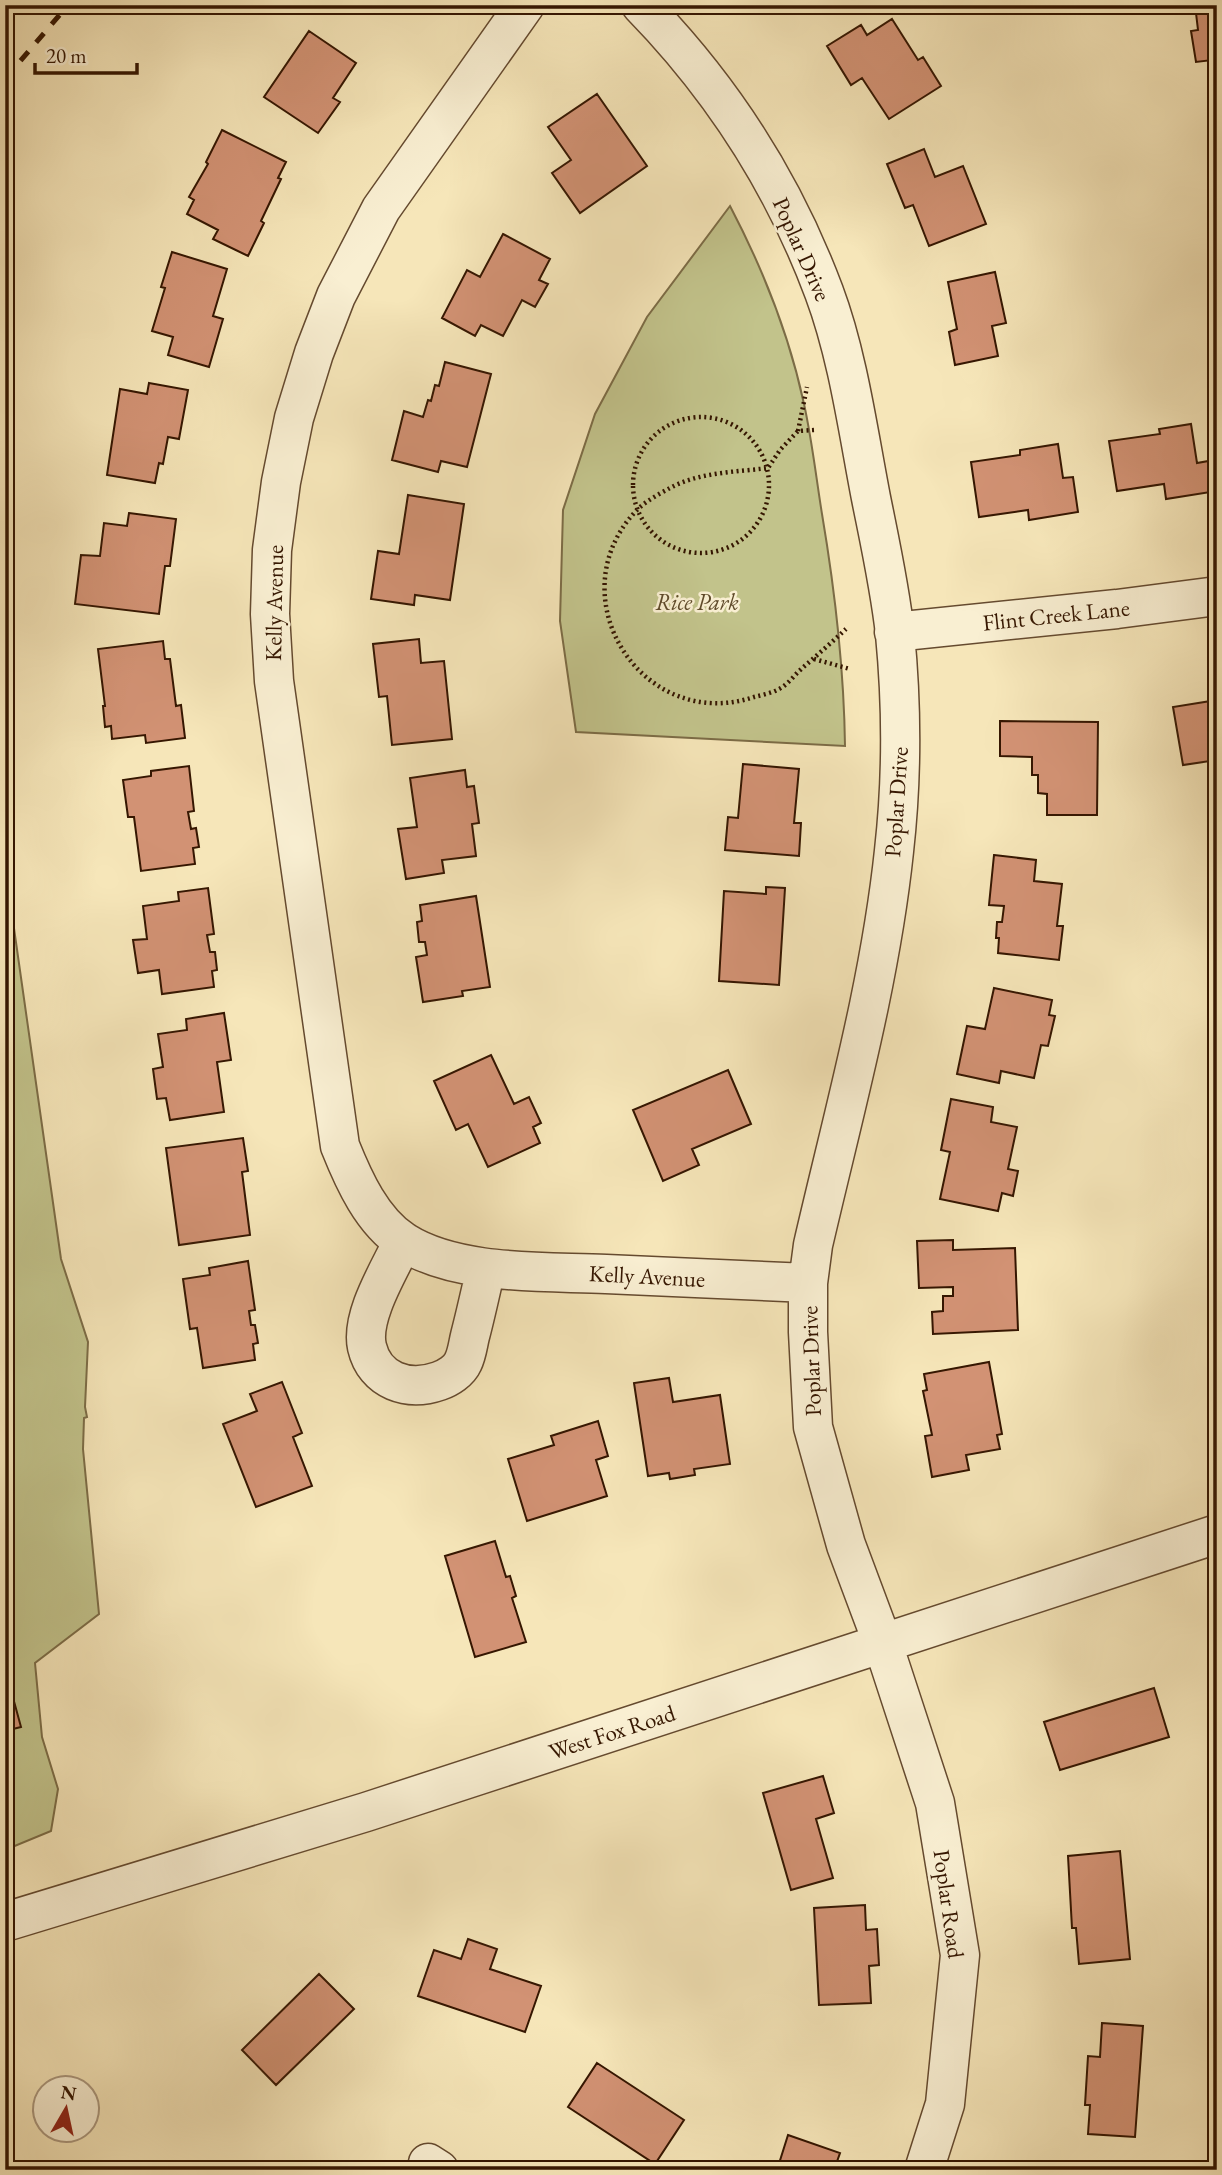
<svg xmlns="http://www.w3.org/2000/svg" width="1222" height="2175" viewBox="0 0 1222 2175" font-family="'EB Garamond',serif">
<rect width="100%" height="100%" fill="#f6e6b9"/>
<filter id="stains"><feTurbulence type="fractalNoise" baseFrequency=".00286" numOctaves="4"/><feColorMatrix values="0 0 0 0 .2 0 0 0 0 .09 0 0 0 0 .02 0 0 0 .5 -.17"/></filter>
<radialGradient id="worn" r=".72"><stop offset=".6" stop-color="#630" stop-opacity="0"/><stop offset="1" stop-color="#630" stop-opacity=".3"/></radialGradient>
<path fill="#c2c38b" stroke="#7c6c46" stroke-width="2" d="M730,206C763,269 789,334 804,404C812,440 816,477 822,514C835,591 844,668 845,746L576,732L560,621L563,510L595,414L647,317Z
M5,865L61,1259L88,1342L85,1407L87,1417L84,1418L83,1449L99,1614L35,1663L42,1737L58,1789L51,1831L5,1850Z"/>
<path fill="#d29274" stroke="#351601" stroke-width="2" d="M345,5H361L355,13Z
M1206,5H1217L1216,78L1212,60L1196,62L1191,31L1198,30L1196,13L1207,11Z
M892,19L918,60L923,57L941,86L889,119L862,78L851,85L827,46L861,25L867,35Z
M309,31L356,63L333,98L340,102L318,133L264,97Z
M597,94L647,166L580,213L552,173L571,160L548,127Z
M222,130L286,162L278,178L281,179L261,221L264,223L248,256L213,239L218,230L187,214L194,200L189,197L208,164L206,162Z
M924,149L935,177L963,166L986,224L929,246L913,205L905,208L887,164Z
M503,234L550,259L539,280L548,284L535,307L522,300L503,336L481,325L475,336L442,318L467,270L480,277Z
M172,252L227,269L213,316L223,319L209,367L168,355L173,337L152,331L165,288L161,287Z
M995,272L1006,323L992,326L998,356L955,365L949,332L957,329L948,282Z
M445,362L491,374L467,467L441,461L438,472L392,460L404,411L423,417L428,400L431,401L435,385L439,386Z
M149,383L188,390L179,439L168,437L163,464L159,463L155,483L107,475L120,389L147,394Z
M1191,424L1197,463L1214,460L1217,491L1166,499L1164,484L1117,491L1109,441L1160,434L1159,429Z
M1058,444L1063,478L1073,477L1078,512L1029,520L1028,510L979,517L971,462L1020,455V450Z
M408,495L464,504L450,600L415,595L414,605L371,599L378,551L399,554Z
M129,513L176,519L170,566H165L159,614L75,604L81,555L100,556L104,523L127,526Z
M419,639L421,663L444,661L452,739L392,745L387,696L379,697L373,644Z
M163,641L165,659H170L176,706L181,705L185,738L146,743L145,735L112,739L111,726L105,727L103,706H105L98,649Z
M1217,700V760L1183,765L1173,707Z
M1000,721L1098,722L1097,815H1047V794L1038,793V775H1032V757L1000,756Z
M743,764L799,769L794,823H801L799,856L725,850L728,817L738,818Z
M189,766L194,811L188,812L191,829L196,828L199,847L193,848L195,864L141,871L134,817H128L123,780L151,776V771Z
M465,770L467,787L474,786L479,823L472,824L476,856L442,860L444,873L406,879L398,829L417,827L410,778Z
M994,855L1036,860L1034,881L1062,884L1057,926H1063L1059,960L998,953L999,938H996L997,922H1002L1004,906L989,905Z
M766,887L785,888L779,985L719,981L724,891L766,894Z
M208,888L214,934L207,935L210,952H215L217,970L212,971L214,987L162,994L159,970L138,973L133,940L147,939L143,906L179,901L178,892Z
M476,896L490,987L462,991L463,996L423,1002L416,957L427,955L425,942H419L417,922L422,921L420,905Z
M994,988L1052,1000L1049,1015L1055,1016L1048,1046L1041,1045L1034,1078L1001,1071L999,1083L957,1074L967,1026L985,1029Z
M224,1013L231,1060L217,1062L224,1112L170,1120L166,1098L157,1099L153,1069L163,1067L158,1034L187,1030L186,1019Z
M491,1055L514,1104L529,1097L541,1123L533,1127L540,1143L488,1167L468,1124L456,1130L434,1081Z
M728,1070L751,1124L692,1149L699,1165L663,1181L633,1110Z
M951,1099L993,1107L991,1122L1017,1127L1008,1169L1018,1171L1013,1196L1002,1193L998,1211L940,1199L950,1152L941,1150Z
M243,1138L248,1171L242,1172L250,1235L179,1245L166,1148Z
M953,1240V1250L1015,1248L1018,1330L933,1334L932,1312L943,1311V1296H953V1287L919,1288L917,1241Z
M248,1261L255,1310L249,1311L251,1325H255L258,1343L253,1344L255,1360L203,1368L197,1328L190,1329L183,1279L210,1275L209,1268Z
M989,1362L1002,1434L997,1435L1000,1449L966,1455L969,1470L932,1477L925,1436L932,1435L923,1391L927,1390L924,1374Z
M669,1378L673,1402L720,1395L730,1464L694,1469L695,1475L670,1479L669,1473L648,1476L634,1383Z
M282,1382L302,1433L293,1437L312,1486L256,1507L223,1424L257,1411L250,1394Z
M598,1421L608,1456L596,1460L607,1496L527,1521L508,1459L554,1445L551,1436Z
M495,1541L506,1577L510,1576L516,1596L512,1598L526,1642L475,1657L445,1556Z
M1154,1688L1169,1737L1060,1770L1044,1722Z
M12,1694L21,1727L5,1731V1695Z
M823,1776L834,1813L816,1819L833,1878L791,1890L763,1793Z
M1120,1851L1130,1959L1079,1964L1076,1928H1072L1068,1856Z
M865,1905L866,1930L877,1929L879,1965L869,1966L871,2003L819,2005L814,1908Z
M468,1939L497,1949L490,1969L541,1986L525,2032L418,1996L434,1950L461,1959Z
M319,1974L354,2009L276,2085L242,2050Z
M1102,2023L1143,2026L1135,2137L1088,2134L1090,2105H1085L1088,2056L1100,2057Z
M597,2063L684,2120L655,2164L568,2107Z
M788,2135L840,2153L834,2170H777Z"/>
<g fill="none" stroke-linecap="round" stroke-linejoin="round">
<g stroke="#654a2f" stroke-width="41">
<path id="minor" d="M525,5L381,209L336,296L314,353L294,418L281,482L272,550L270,614L274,681L340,1146C354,1181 372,1221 404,1242C458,1276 544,1271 606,1274C673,1277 741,1280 808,1283
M641,5C721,87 784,185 824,292C848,356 858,431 871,498C880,543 890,588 895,634C902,706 902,780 894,851C880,984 843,1115 813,1245L808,1283V1332L813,1427L846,1545L883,1644L935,1803L960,1955L945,2104L924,2170
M894,632L1117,609L1217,596
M403,1241C390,1269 360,1316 367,1347C375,1381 408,1392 439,1381C448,1378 459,1371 463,1362C467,1354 468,1344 470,1336C476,1313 481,1290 486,1268
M5,1922L366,1812L1217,1534
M428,2163L439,2170"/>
</g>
<path stroke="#351601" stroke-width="4.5" stroke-dasharray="2 3.5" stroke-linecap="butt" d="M633 485a68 68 0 1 1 136 0a68 68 0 1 1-136 0Z
M814,430L798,431L780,450L768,468C737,472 699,472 670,488C659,494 644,502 635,512C556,598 643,734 754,697C762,695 772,693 779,689C787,685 793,677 799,671C815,657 831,643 846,629
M798,431L807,387
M814,659L850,669"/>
<use href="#minor" stroke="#f9efd2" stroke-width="38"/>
<path stroke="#351601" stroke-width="5" stroke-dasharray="12 12" stroke-linecap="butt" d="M5,79L68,5"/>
</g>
<g text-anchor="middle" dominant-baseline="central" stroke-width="5" stroke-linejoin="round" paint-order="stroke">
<g font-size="23" fill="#351601" stroke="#f9efd2">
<text transform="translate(802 249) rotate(66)">Poplar Drive</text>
<text transform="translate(274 603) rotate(-89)">Kelly Avenue</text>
<text transform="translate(1056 615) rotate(-6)">Flint Creek Lane</text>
<text transform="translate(896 802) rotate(-86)">Poplar Drive</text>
<text transform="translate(647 1276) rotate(3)">Kelly Avenue</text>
<text transform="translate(811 1361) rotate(-92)">Poplar Drive</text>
<text transform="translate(612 1732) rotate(-18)">West Fox Road</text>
<text transform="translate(949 1904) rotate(82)">Poplar Road</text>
</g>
<g font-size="23" font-style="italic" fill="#5f4a2a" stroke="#f9efd2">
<text x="697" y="602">Rice Park</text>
</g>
</g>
<rect width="1222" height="2175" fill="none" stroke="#f6e6b9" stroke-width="28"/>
<rect x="7" y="7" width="1208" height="2161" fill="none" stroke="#351601" stroke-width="3.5"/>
<rect x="14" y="14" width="1194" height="2147" fill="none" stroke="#351601" stroke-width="2"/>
<g transform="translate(66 2109) rotate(9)"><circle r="33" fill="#f9efd2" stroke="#ab987e" stroke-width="2"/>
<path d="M0-5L12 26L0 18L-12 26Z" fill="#8f2418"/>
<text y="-10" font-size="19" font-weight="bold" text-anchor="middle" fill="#351601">N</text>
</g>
<path d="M35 63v10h102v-10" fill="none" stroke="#351601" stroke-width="3.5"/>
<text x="46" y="63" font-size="21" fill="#351601" stroke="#f9efd2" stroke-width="5" paint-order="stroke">20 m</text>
<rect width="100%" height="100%" filter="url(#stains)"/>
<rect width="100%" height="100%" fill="url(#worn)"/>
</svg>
